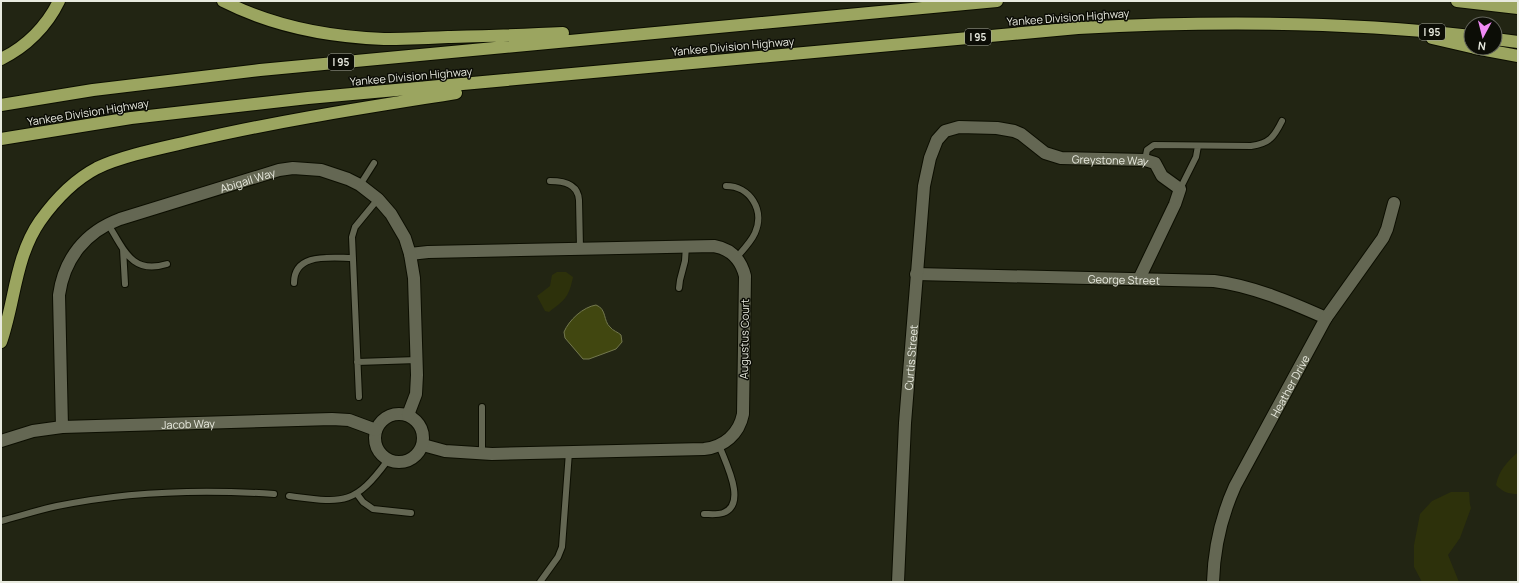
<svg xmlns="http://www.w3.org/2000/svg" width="1519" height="583" viewBox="0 0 1519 583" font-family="Manrope,sans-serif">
<rect width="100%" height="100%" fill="#222513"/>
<path fill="#2d310b" d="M557,272H566L573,277C569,297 565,300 549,312L545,311L537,296L550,286L552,275Z
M1518,452V494C1508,494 1503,492 1496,485C1499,470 1507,462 1518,452Z
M1451,492H1469C1470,498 1469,502 1471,508L1460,538L1448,555L1459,582H1422L1414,567V545L1420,514L1432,501Z"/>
<path fill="#414710" stroke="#73784e" d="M596,305C607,309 603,321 610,327C613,331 618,332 621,335L622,342L616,349L589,359H583L565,338L564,332C569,320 583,307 596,305Z"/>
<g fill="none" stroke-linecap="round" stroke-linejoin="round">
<g stroke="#0c0e01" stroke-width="8">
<path id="lane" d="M1145,160L1147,150L1154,145L1251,146C1270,143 1274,137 1282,121
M550,181C564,181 578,184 579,200L580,248
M360,185L374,163
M726,186C750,186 765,210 755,233C751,242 743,250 736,258
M1180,189L1196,157L1198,146
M108,224C124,250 132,275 167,264
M123,249L125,284
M294,283C294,252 331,258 353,258
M679,288L680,280L685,261L686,246
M357,362L417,360
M359,397L352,237L355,227L378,199
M482,407V454
M357,494L363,502L373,509L411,513
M289,496C344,503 354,506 388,460
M704,514C710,514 717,515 723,513C748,504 725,462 719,445
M1,521C20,516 38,510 57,506C129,491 201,489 274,494
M540,582L558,557L562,547L569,452"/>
</g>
<g stroke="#0c0e01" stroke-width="14">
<g id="street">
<path d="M410,254L428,252L714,246C731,249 741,260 745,276L743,414C739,434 724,447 704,449L492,454L445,451L423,445"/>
<path id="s1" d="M916,274L1214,281C1253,286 1290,302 1326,318"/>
<circle cx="399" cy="438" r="24"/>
<path id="s2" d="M62,427L59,295C64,259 85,232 120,219L279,170L293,168L321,170L348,179L360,185L378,199L391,214L405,238L410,254L414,278L417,375L416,394L408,415"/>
<path id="s3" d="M1,441L33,431L62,427L332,419L349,420L376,430"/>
<path id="s4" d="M898,582L905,423L924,186L930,158L937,140L945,131L959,127L997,128L1014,131L1021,134L1045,153L1061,158L1145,160L1155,163L1162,176L1180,189L1175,204L1139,279"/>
<path id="s5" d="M1213,582C1214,548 1221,517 1235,486L1326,318L1383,238L1387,229L1394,203"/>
</g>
</g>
<g stroke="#0c0e01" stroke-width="14">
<path id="highway" d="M223,1C272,26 329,37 384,39C405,39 427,38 448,37C486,36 525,35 563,33
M1457,1L1518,8
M1432,38L1471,47
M1495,39L1518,42
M1475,48L1518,56
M1,59C26,47 47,26 59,1
M1,105L93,90L260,70L997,1
M1,139L131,118L308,98L1078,28C1209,21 1341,21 1471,36
M1,342C15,302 15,257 40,221C55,200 74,180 97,168C124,155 167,147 196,140C282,120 369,107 456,93"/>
</g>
<use href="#lane" stroke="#646753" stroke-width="6"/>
<use href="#street" stroke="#646753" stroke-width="12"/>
<use href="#highway" stroke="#9ba560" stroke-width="12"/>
</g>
<g text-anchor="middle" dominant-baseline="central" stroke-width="3" stroke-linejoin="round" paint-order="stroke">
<g fill="#0c0d06" stroke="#a6a89e" stroke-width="1">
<rect x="1419" y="24" width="26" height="16" rx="3"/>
<rect x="965" y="29" width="26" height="16" rx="3"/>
<rect x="328" y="54" width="26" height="16" rx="3"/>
</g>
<g font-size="10" font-weight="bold" fill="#e8eadf">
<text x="1432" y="32">I 95</text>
<text x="978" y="37">I 95</text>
<text x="341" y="62">I 95</text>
</g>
<g font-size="11" fill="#e8eadf" stroke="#0c0d06">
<text transform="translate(1068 17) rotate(-4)">Yankee Division Highway</text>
<text transform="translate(733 46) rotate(-5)">Yankee Division Highway</text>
<text transform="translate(411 76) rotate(-5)">Yankee Division Highway</text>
<text transform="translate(88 112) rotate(-9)">Yankee Division Highway</text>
<text stroke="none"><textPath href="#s4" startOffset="631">Greystone Way</textPath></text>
<text stroke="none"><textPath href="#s2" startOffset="368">Abigail Way</textPath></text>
<text stroke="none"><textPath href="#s1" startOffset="208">George Street</textPath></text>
<text transform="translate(744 339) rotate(-89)">Augustus Court</text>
<text stroke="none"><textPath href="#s4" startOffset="225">Curtis Street</textPath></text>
<text stroke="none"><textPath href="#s5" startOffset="213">Heather Drive</textPath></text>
<text stroke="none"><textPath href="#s3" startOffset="189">Jacob Way</textPath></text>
</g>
</g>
<rect width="1519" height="583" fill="none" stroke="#e8eadf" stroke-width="4"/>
<g transform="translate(1483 36) rotate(187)"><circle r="19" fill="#0c0d06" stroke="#64655d"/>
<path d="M0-3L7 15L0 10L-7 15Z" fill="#f08bf5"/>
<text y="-6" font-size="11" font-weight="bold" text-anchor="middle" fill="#e8eadf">N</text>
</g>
</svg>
